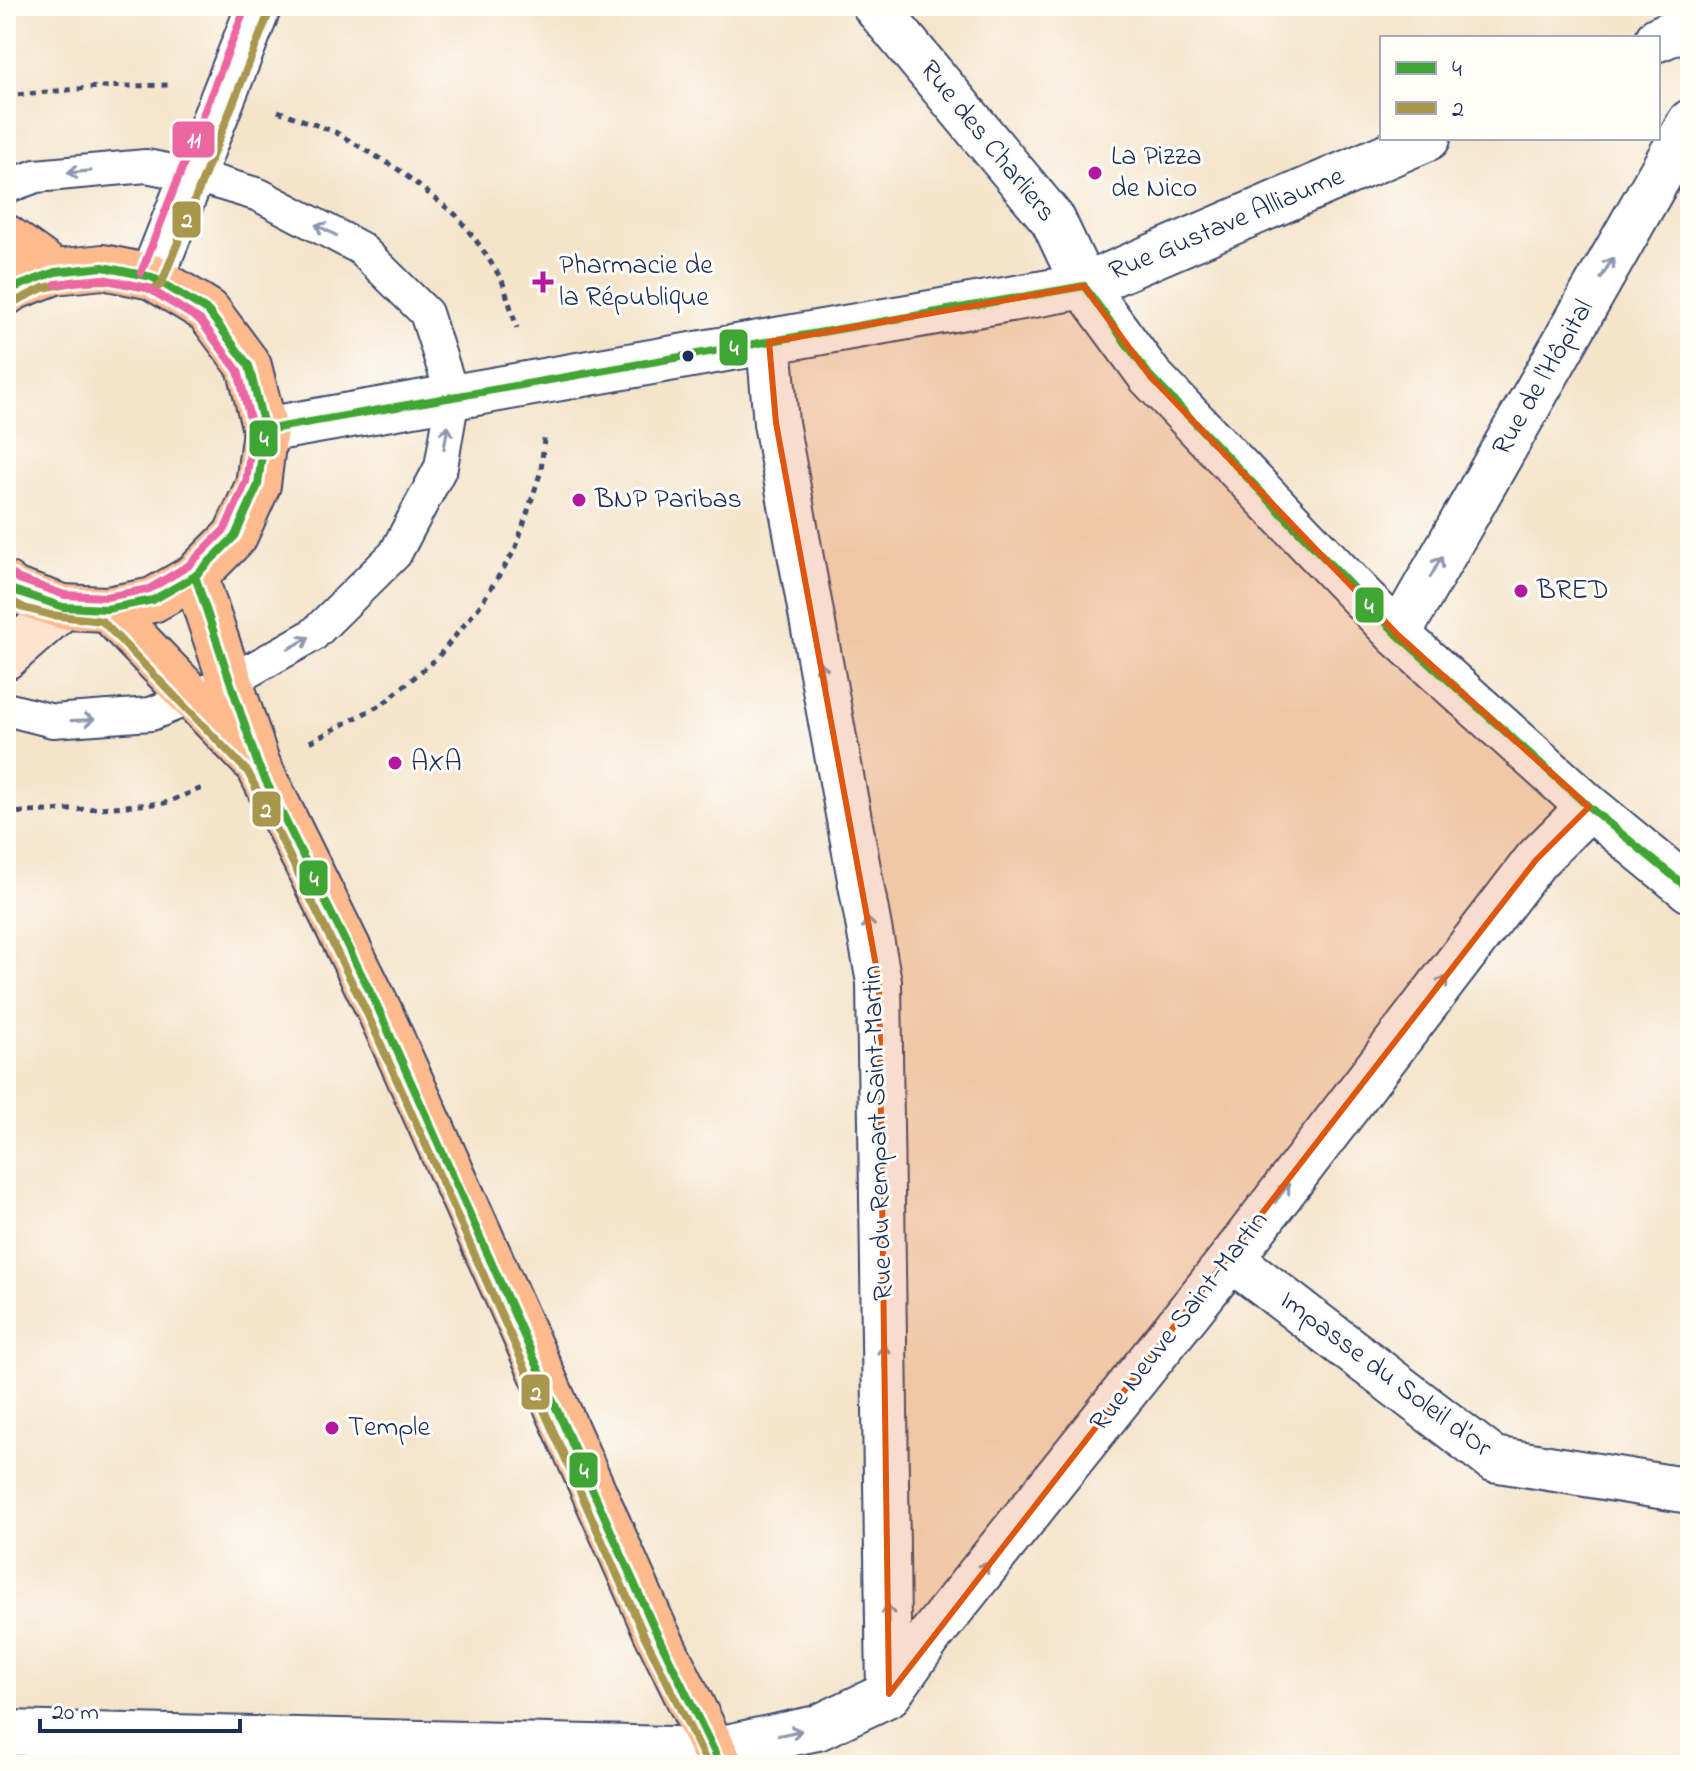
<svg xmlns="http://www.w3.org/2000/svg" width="1696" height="1771" viewBox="0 0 1696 1771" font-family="'Indie Flower',sans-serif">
<rect width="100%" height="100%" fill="#fdfcf7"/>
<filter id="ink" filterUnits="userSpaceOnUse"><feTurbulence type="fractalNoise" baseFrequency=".0125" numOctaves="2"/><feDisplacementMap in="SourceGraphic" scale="16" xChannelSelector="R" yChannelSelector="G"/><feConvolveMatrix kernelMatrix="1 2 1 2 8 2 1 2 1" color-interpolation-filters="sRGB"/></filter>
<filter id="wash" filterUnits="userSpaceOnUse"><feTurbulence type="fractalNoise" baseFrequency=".006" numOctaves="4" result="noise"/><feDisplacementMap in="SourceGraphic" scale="32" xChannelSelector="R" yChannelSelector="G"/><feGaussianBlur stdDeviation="1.8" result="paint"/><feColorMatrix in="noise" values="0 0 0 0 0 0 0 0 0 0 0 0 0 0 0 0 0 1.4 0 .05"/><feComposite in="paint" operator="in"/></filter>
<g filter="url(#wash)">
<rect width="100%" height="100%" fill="#f4e4ca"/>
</g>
<g filter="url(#ink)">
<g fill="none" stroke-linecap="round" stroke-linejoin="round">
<g stroke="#3c4a6e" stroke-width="36">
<path id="lane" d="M6,187L36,176L146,166L192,175L259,195L360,248L426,313L453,397L441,467L395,554L313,635L231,681L151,714L53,721L6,709"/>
</g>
<g stroke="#3c4a6e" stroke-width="48">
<path id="street" d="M875,6L1053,220L1084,286L1150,376L1398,635L1589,807L1690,890
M1658,39L1690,25
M152,277L259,6
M769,342L776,423L879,982L889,1694
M265,430L1084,286L1428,138
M1398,635L1690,122
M1231,1259L1493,1459L1690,1491
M6,1733L713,1750L817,1728L889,1694L930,1636L1231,1259L1536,860L1589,807"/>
</g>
<g stroke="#3c4a6e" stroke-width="48">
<path id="secondary" d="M6,657L63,607"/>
</g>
<g stroke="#3c4a6e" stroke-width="48">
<path id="primary" d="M6,237L55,272
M6,293L13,288L55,272L103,267L152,277L208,311L249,366L265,430L258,485L235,536L195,576L153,600L107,609L63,607L13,590L6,584
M195,576L258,765L378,1008L530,1347L655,1630L721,1765
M107,609L251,758"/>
</g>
<path stroke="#3c4a6e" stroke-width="5" stroke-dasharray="6 6" stroke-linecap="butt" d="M6,96L98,87L168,85
M278,111L335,132L399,170L456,215L481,247L502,280L517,328
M310,742L384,703L437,658L479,607L515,550L541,471L544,439
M6,813L87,809L165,803L202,788"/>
<use href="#lane" stroke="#fff" stroke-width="32"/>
<use href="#street" stroke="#fff" stroke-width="44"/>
<use href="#secondary" stroke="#fee3d1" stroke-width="44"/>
<use href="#primary" stroke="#fcba8d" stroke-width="44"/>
<g stroke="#fdfcf7" stroke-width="14">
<path id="bus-1" d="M1084,286L1150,376L1398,635L1589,807L1690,890
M6,293L13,288L55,272L103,267L152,277L208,311L249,366L265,430L258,485L235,536L195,576L153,600L107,609L63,607L13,590L6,584
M265,430L1084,286
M195,576L258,765L378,1008L655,1630L721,1765"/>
</g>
<g stroke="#fdfcf7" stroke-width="14">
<path id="bus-2" d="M12,303L43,288L78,281L107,280L152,289L161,285L270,10
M6,598L24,608L51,615L102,621L248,772L367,1013L644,1635L708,1765"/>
</g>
<g stroke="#fdfcf7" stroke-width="14">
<path id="bus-3" d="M141,273L246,6
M14,575L19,579L65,595L106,597L149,589L188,566L225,529L246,482L253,431L238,371L200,320L148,288L102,279L56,284"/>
</g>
<use href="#bus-1" stroke="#3fa535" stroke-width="8"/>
<use href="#bus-2" stroke="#a9974e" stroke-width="8"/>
<use href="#bus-3" stroke="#ec66a2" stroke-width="8"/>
</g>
<defs><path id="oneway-shaft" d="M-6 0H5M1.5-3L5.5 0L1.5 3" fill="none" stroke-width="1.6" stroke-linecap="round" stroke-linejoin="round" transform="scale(2)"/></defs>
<g stroke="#8d97ae">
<use href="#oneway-shaft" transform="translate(79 172) rotate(175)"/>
<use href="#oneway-shaft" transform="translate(326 230) rotate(-152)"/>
<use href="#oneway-shaft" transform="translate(1607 268) rotate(-60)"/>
<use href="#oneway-shaft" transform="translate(446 437) rotate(-80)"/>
<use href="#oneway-shaft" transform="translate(1436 567) rotate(-61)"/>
<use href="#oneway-shaft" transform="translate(299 643) rotate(-29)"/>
<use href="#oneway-shaft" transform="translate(822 673) rotate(-100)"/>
<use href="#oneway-shaft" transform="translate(83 720) rotate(-3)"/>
<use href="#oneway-shaft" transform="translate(869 929) rotate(-100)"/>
<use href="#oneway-shaft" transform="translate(1440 986) rotate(-53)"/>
<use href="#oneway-shaft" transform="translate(1282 1193) rotate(-53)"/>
<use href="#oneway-shaft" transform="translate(884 1356) rotate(-91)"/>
<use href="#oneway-shaft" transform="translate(981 1572) rotate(-51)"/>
<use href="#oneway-shaft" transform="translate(888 1616) rotate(-91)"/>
<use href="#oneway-shaft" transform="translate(790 1733) rotate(-12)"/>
</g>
</g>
<path fill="#de5710" fill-opacity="0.2" stroke="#de5710" stroke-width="6" stroke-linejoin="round" d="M1084,286L1150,376L1398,635L1589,807L1536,860L889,1694L879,982L776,423L769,342Z"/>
<g fill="#b5179e" stroke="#fdfcf7" stroke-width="3">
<circle cx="1095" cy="173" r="8"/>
<path d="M539 270h8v8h8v8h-8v8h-8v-8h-8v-8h8z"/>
<circle cx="579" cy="500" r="8"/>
<circle cx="1521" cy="591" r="8"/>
<circle cx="395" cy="763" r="8"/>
<circle cx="332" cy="1428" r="8"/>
</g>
<circle fill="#1b2f5e" stroke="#fdfcf7" stroke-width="3" cx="688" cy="356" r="7"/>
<g text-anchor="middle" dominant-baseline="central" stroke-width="6" stroke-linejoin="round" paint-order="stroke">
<g font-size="28" fill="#1b2f5e" stroke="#fdfcf7">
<text transform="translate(987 142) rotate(51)">Rue des Charliers</text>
<text transform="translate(1227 225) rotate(-23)">Rue Gustave Alliaume</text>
<text transform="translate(1544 378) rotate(-60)">Rue de l'Hôpital</text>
<text transform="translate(879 1133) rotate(-92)">Rue du Rempart Saint-Martin</text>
<text transform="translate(1180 1322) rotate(-52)">Rue Neuve Saint-Martin</text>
<text transform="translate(1385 1375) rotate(37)">Impasse du Soleil d'Or</text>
</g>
<g font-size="28" fill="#1b2f5e" stroke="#fdfcf7" text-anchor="start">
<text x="1111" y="157">La Pizza<tspan x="1111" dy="32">de Nico</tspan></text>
<text x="559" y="266">Pharmacie de<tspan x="559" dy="32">la République</tspan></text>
<text x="595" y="500">BNP Paribas</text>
<text x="1537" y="591">BRED</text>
<text x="411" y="763">AXA</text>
<text x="348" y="1428">Temple</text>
</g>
</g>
<g stroke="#fdfcf7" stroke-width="3">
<rect x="171" y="120" width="45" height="39" rx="8" fill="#ec66a2"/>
<rect x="171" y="200" width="31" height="39" rx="8" fill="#a9974e"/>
<rect x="718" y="328" width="31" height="39" rx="8" fill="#3fa535"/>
<rect x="248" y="419" width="31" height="39" rx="8" fill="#3fa535"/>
<rect x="1354" y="586" width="31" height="38" rx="8" fill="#3fa535"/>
<rect x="251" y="790" width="31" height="38" rx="8" fill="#a9974e"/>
<rect x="298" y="859" width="31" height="38" rx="8" fill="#3fa535"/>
<rect x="520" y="1373" width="31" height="38" rx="8" fill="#a9974e"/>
<rect x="568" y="1451" width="31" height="38" rx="8" fill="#3fa535"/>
</g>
<g font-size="22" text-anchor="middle" font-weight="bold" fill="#fff">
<text x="194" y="147">11</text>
<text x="187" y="227">2</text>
<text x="734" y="355">4</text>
<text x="264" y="446">4</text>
<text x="1369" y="613">4</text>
<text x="266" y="817">2</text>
<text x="314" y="886">4</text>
<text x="536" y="1400">2</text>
<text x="584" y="1478">4</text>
</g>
<rect width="1696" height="1771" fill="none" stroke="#fdfcf7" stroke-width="32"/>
<rect x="1380" y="36" width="280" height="104" fill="#fdfcf7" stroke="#a3aaba" stroke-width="2"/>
<rect x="1396" y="62" width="40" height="12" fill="#3fa535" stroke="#a3aaba" stroke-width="2"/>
<text x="1452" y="76" font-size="24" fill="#1b2f5e">4</text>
<rect x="1396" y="102" width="40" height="12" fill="#a9974e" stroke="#a3aaba" stroke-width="2"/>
<text x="1452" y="116" font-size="24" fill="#1b2f5e">2</text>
<path d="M40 1719v12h200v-12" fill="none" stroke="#1b2f5e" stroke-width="4"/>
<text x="52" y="1719" font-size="24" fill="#1b2f5e" stroke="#fdfcf7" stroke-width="6" paint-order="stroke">20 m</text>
</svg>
